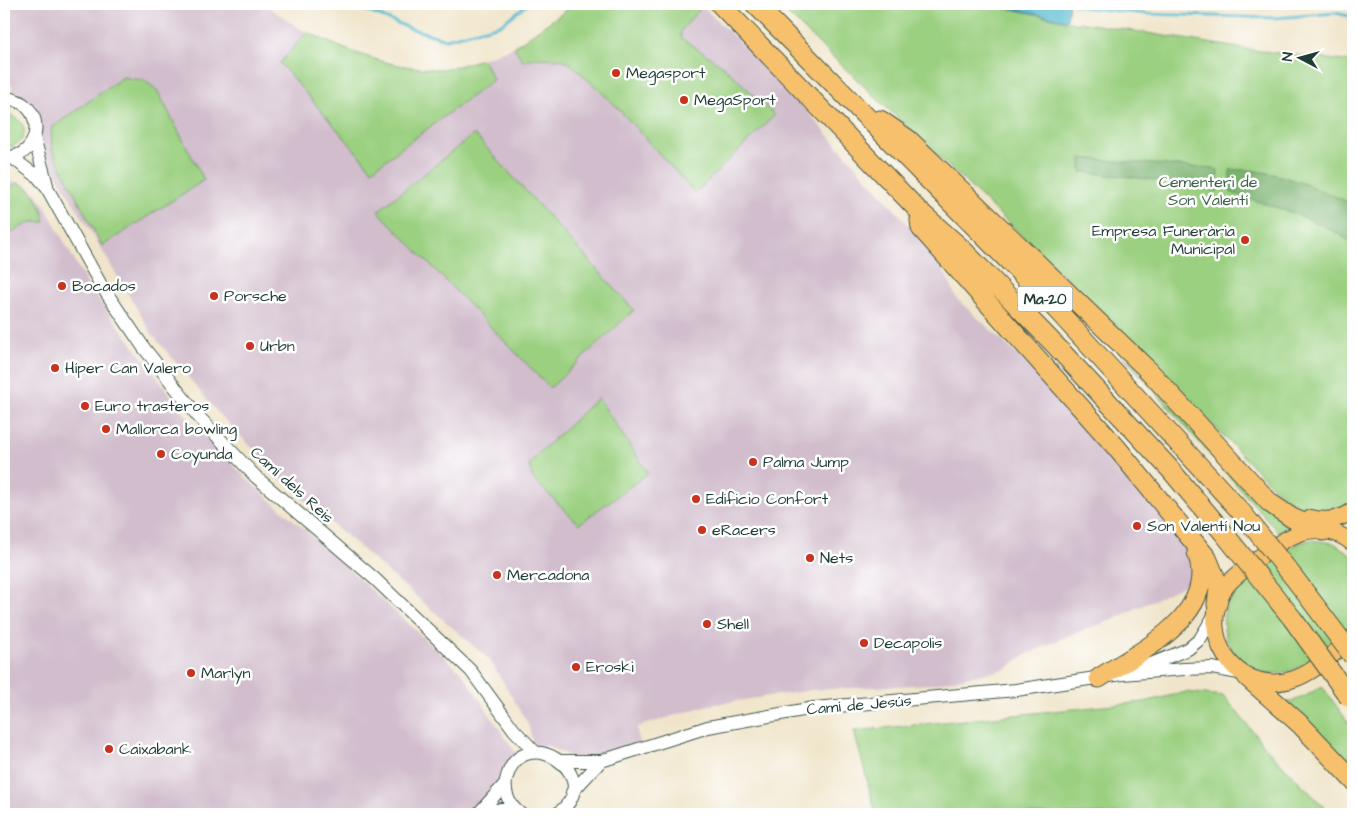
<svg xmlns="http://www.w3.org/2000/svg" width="1357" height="818" viewBox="0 0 1357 818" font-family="'Architects Daughter',sans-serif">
<rect width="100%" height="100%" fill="#fff"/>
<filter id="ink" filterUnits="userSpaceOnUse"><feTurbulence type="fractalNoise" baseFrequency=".02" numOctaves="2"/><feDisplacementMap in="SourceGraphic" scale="10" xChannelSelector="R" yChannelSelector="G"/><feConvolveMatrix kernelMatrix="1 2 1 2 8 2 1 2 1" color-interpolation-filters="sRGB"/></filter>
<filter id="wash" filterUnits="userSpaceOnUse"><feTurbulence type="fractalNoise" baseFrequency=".0096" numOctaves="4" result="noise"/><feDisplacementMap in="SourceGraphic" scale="20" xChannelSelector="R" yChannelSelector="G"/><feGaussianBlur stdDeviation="1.12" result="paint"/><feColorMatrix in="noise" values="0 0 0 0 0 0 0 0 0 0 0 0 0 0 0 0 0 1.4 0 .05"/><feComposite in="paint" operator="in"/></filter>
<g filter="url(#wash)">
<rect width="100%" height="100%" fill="#f0e5ca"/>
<path fill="#d1bdcc" d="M4,4H264L299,28L336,46L388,64L442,69L483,59L514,47L575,4H700L779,80L913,230L940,263L957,299L1020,357L1082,419L1192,553V575L1185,585L1114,619L1070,635L1023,656L1006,669L933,684L812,690L709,705L637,727L639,748L578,761L547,745L535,752L528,724L490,660L300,496L219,414L152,334L54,170L25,110L4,74Z
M4,178L32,189L45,206L87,284L191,422L251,483L329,551L462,673L520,759L478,814H4Z"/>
<path fill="#9bd081" stroke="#5d865a" d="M575,4H699L702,6L681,31V38L723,66L775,115L695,193L613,103L571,64L562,59L534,58L523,61L514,47Z
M777,4H989L1079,24V22L1245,49L1353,62V498C1324,526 1299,509 1273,487L1109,318Z
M307,32C349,52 394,70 442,69C455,68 470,62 483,59L493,80L372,170L280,63Z
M123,77L145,81L157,90L204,180L102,246L52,150L51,128Z
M4,113C18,116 29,125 22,140L12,147L4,145Z
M474,134L634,310L550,388L378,211Z
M18,183C33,186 43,207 45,222H31L4,236V212L11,187Z
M1121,353L1288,526L1278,532Z
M598,398L648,473L579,524L533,479L529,465L539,453Z
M1310,540L1334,543L1353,556V626C1338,643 1303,670 1281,673C1238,678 1207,629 1233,593C1240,583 1252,576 1262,569C1277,557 1290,544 1310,540Z
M1322,686L1353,729V771L1285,703L1304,697Z
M1186,692L1224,696L1266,748L1331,814H876L854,731L1144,702Z"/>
<path fill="#7cb26f" stroke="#4e7852" d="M1081,158L1215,169L1218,170L1217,191L1149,179L1081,172Z
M1230,170C1272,167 1315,188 1353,204V244C1318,217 1271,207 1230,192Z"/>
<path fill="#52b9cf" stroke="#387b82" d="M989,4H1069L1067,20Z"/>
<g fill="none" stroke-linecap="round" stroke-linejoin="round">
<path stroke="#52b9cf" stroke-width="3" d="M350,4L412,29L446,39L500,25L528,4
M1074,4L1088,8L1147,14L1275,18L1336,13L1353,17"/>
</g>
</g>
<g filter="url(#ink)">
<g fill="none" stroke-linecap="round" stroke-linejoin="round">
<g stroke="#3e564a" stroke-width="14">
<path id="minor" d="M4,98C48,100 44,159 4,157
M34,137L47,185
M11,157L38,177L47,188L101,285L144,348L197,415L256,477L375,579L471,671L514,730L535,752
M1139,669L1188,649L1200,639L1215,614
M562,761H601L708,727L814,708L1016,690L1122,674L1184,669L1212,668L1239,673
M572,792L601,761
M480,813L513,807
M478,814L505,784
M521,814C510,807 504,794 506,781C519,717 611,776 557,814"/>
</g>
<g stroke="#3e564a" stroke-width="18">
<path id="major" d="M1311,518C1327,522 1340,520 1353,511
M1353,543C1314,514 1283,539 1251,564C1240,573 1226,582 1220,597C1201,646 1242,696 1294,679C1315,672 1336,651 1353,637"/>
</g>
<g stroke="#3e564a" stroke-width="21">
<path id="highway" d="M720,4L917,209L961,248L1057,347L1169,468L1222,531
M755,4L1056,309L1243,514
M880,120L909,140L1150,372L1270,503L1292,518L1323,531
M920,220L921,228L1116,447L1207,558L1219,587L1217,605
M1247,677L1301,725L1353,780
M1099,678C1141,651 1220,614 1197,552"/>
</g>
<use href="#minor" stroke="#fff" stroke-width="12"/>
<use href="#major" stroke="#f7c06c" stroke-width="16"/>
<use href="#highway" stroke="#f7c06c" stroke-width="19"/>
<g stroke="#3e564a" stroke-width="21" stroke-linecap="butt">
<path id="highway-bridge" d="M1243,514L1295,579L1353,656
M1222,531L1292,618L1349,697"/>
</g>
<use href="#highway-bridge" stroke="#f7c06c" stroke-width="19"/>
</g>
</g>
<g fill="#c8321e" stroke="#fff" stroke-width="2">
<circle cx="616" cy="73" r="5"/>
<circle cx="684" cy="100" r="5"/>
<circle cx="1245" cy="240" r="5"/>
<circle cx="62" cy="286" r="5"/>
<circle cx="214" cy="296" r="5"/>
<circle cx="250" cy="346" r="5"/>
<circle cx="55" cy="368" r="5"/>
<circle cx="85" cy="406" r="5"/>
<circle cx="106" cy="429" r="5"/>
<circle cx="161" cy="454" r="5"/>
<circle cx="753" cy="462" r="5"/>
<circle cx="696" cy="499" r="5"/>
<circle cx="1137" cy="526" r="5"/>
<circle cx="702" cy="530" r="5"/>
<circle cx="810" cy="558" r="5"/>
<circle cx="497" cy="575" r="5"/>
<circle cx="707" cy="624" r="5"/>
<circle cx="864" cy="643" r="5"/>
<circle cx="576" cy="667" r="5"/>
<circle cx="191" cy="673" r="5"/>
<circle cx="109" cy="749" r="5"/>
</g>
<g text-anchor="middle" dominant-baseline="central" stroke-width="5" stroke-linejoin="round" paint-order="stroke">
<rect fill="#fff" stroke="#627771" stroke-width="1" x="1017.5" y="286.5" width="55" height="25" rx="4"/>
<g font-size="15" font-weight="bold" fill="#1f3d34">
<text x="1045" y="299">Ma-20</text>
</g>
<g font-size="16" fill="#1f3d34" stroke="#fff" text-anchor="start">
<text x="626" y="73">Megasport</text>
<text x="694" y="100">MegaSport</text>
<text x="1235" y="231" text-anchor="end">Empresa Funerària<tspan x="1235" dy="18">Municipal</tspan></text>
<text x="72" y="286">Bocados</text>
<text x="224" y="296">Porsche</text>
<text x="260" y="346">Urbn</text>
<text x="65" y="368">Híper Can Valero</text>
<text x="95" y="406">Euro trasteros</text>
<text x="116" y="429">Mallorca bowling</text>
<text x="171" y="454">Coyunda</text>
<text x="763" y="462">Palma Jump</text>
<text x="706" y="499">Edificio Confort</text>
<text x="1147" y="526">Son Valentí Nou</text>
<text x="712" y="530">eRacers</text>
<text x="820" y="558">Nets</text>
<text x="507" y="575">Mercadona</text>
<text x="717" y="624">Shell</text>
<text x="874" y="643">Decapolis</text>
<text x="586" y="667">Eroski</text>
<text x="201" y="673">Marlyn</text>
<text x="119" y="749">Caixabank</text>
</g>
<g font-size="16" fill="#3e6247" stroke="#fff">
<text x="1208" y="182">Cementeri de<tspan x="1208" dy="18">Son Valentí</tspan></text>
</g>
<g font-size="16" fill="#1f3d34" stroke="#fff">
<text transform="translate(292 485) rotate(42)">Camí dels Reis</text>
<text transform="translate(859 705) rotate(-5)">Camí de Jesús</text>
</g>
</g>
<rect width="1357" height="818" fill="none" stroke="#fff" stroke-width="20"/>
<g transform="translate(1300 58) rotate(276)" stroke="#ffffff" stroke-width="4" paint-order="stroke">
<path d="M0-4L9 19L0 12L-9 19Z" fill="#1f3d34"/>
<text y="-8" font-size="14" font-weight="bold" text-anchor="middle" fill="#1f3d34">N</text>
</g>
</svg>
